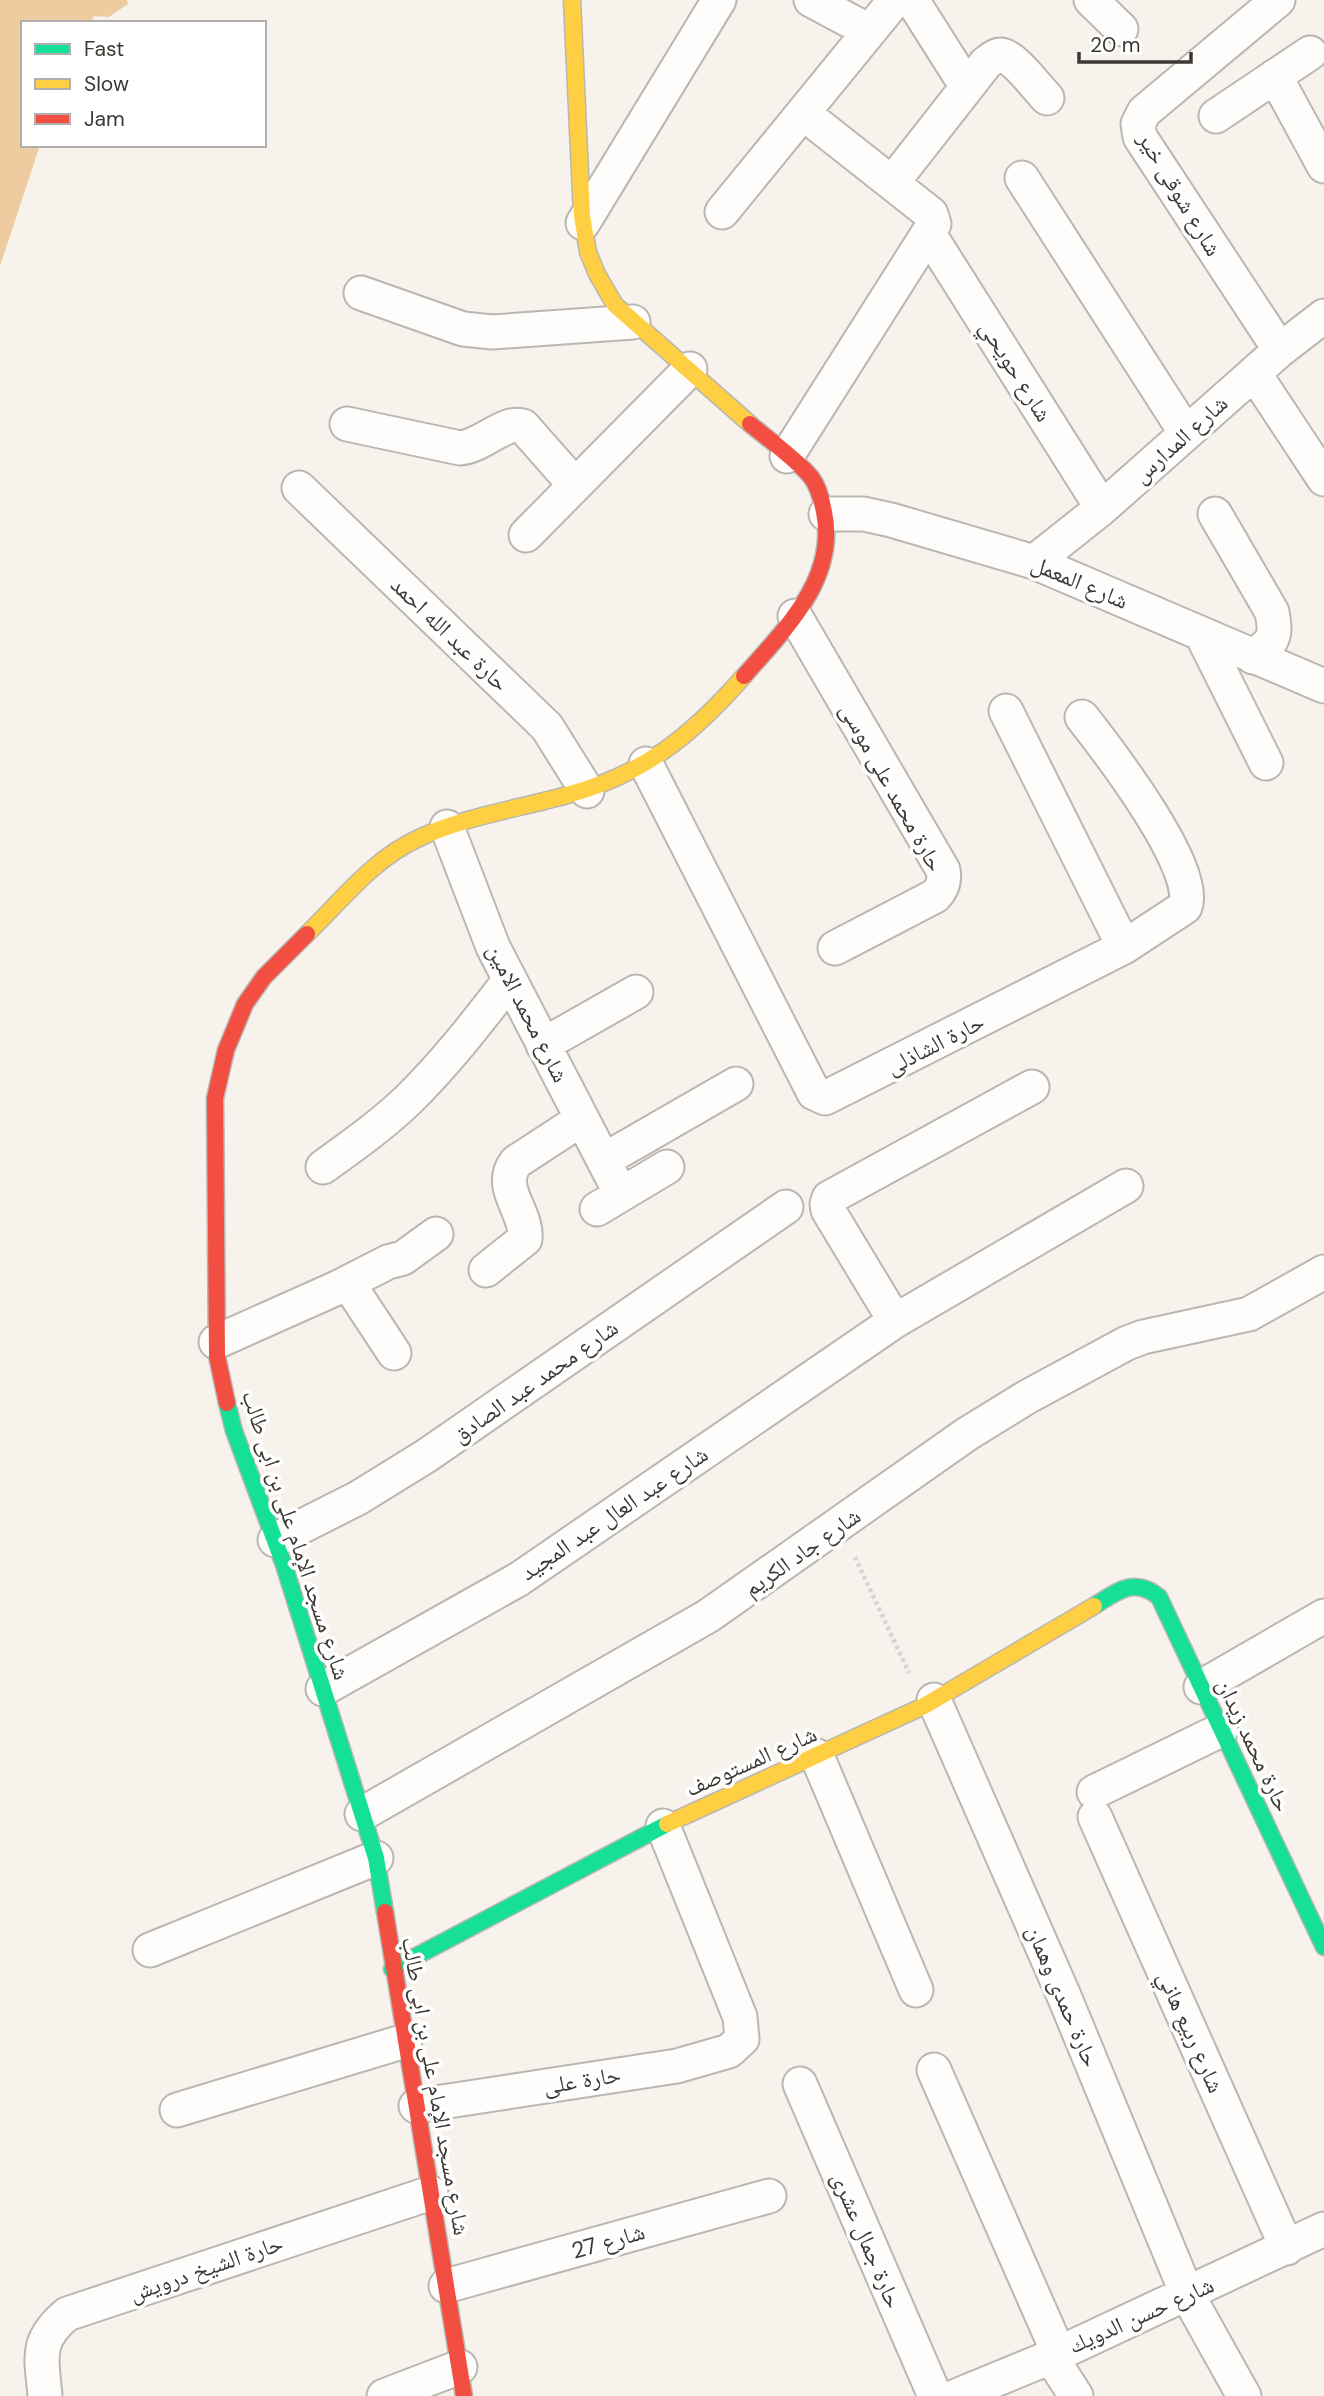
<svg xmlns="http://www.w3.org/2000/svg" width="1324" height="2396" viewBox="0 0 1324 2396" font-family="'DM Sans','Noto Naskh Arabic',sans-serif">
<rect width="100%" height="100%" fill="#f7f2ec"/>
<path fill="#eecc9f" d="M0,0H127L128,4L109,17L94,16L90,23H23V145H40L0,266Z"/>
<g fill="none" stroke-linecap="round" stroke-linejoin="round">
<g stroke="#bab7b2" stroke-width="37">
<path id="street" d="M811,0L869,31
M912,0L967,87
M1091,0L1121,29
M1278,0L1144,112L1138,124L1140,137L1280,350
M1275,76L1324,166
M1216,116L1310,53
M1022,178L1186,433
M892,183L986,63C990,60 995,55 1001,55C1013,55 1038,89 1047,98
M722,212L895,0
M583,223L719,0
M929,234L1102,508
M361,293L463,329L492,332L633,322
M1254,373L1324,479
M347,424L460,448C481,447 505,420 523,426L575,485
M787,456L934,224L931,214L803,113
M299,488L547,727L587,791
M826,514H864L891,520L1034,562L1324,686
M1215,514L1272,612C1277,639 1273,641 1253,657
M526,535L690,369
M1034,562L1102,508L1280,350L1324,316
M795,616L943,870C945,881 943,888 935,896L835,948
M1202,635L1266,763
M1006,711L1124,947
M646,764L814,1093L825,1098L1124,947L1185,907C1200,869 1107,749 1082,717
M447,827L493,947L621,1194
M543,1045L636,992
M604,1160L736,1084
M323,1167C352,1146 382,1125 408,1100C446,1063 478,1021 510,980
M597,1209L667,1167
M486,1270L525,1239C528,1212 496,1188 516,1162L582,1119
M348,1283L394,1353
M895,1321L828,1210L827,1204L829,1198L1032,1087
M216,1342L337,1288L388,1262L403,1258L436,1234
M275,1540L358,1498L426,1456L786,1207
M1201,1687L1324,1616
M323,1689L519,1579L895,1321L1126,1186
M934,1700L1064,1996L1187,2294L1244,2396
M817,1756L916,1990
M1094,1792L1221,1730
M362,1814L708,1616L967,1434L1027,1397L1127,1343L1143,1337L1249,1314L1324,1272
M1095,1817L1287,2248
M150,1950L376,1858
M934,2070L1058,2352
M800,2084L935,2396
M416,2106L677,2066L729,2051L742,2039L740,2017L663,1826
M177,2110L405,2041
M446,2286L769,2196
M1051,2357L1076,2396
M45,2396C42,2358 34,2342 67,2314L431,2193
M384,2396L460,2367
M956,2396L1051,2357L1324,2229"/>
</g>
<g stroke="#bab7b2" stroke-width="19">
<path id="fast" d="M227,1403L234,1431L284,1565L376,1858L385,1912
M1094,1606C1117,1592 1134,1576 1159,1597L1324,1947
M392,1969L667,1824"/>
</g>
<g stroke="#bab7b2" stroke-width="19">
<path id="slow" d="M572,0L582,216L588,252L597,274L615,305L750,424
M307,934C343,899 373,859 419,838C466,816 518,809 567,795C645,774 692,735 744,676
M667,1824L924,1706L1094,1606"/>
</g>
<g stroke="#bab7b2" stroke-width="19">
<path id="jam" d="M744,676C784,630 838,579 824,512C822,501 818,486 811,477C795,458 769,440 750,424
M227,1403L217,1356L215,1098L226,1050L245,1004L264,977L307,934
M385,1912L464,2396"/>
</g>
<path stroke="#d6d4d3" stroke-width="4.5" stroke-dasharray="3.5 3.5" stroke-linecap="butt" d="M855,1557L909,1673"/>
<use href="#street" stroke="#fefdfc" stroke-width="33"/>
<use href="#fast" stroke="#16e098" stroke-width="16"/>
<use href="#slow" stroke="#ffcf43" stroke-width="16"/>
<use href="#jam" stroke="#f24e42" stroke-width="16"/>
</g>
<g text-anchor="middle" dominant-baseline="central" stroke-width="7" stroke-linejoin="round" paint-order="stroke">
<g font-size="23" fill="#3c3834" stroke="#fff">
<text transform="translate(1180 194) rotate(59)">شارع شوقى خير</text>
<text transform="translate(1016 371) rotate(58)">شارع حويحي</text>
<text transform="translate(1180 439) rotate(-42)">شارع المدارس</text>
<text transform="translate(1080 582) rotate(23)">شارع المعمل</text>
<text transform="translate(450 634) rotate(44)">حارة عبد الله احمد</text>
<text transform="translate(892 787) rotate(61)">حارة محمد على موسى</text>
<text transform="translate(528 1013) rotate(63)">شارع محمد الامين</text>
<text transform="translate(935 1044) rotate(-27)">حارة الشاذلى</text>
<text transform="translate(535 1381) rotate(-35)">شارع محمد عبد الصادق</text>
<text transform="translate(614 1513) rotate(-34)">شارع عبد العال عبد المجيد</text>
<text transform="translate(296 1535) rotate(72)">شارع مسجد الإمام على بن ابى طالب</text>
<text transform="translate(802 1552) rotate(-35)">شارع جاد الكريم</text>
<text transform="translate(1254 1745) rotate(65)">حارة محمد زيدان</text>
<text transform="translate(751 1761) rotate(-24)">شارع المستوصف</text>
<text transform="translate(1063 1996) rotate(67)">حارة حمدى وهمان</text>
<text transform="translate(1191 2032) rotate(66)">شارع ربيع هاني</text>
<text transform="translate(582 2080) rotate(-9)">حارة على</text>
<text transform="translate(436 2086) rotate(80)">شارع مسجد الإمام على بن ابى طالب</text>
<text transform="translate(867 2240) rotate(67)">حارة جمال عشرى</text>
<text transform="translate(608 2241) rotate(-16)">شارع 27</text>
<text transform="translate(206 2268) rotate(-19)">حارة الشيخ درويش</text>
<text transform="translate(1141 2315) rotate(-24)">شارع حسن الدويك</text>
</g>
</g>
<rect x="21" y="21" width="245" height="126" fill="#ffffff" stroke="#b1afae" stroke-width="2"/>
<rect x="35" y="44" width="35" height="10" fill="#16e098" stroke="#b1afae" stroke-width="2"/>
<text x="84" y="56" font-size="21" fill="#3c3834">Fast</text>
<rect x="35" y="79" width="35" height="10" fill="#ffcf43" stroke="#b1afae" stroke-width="2"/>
<text x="84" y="91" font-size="21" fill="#3c3834">Slow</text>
<rect x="35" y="114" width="35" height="10" fill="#f24e42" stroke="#b1afae" stroke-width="2"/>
<text x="84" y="126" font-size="21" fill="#3c3834">Jam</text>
<path d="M1079 52v10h112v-10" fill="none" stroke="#3c3834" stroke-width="3.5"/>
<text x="1090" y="52" font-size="21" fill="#3c3834" stroke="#ffffff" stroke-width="5" paint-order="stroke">20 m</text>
</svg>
